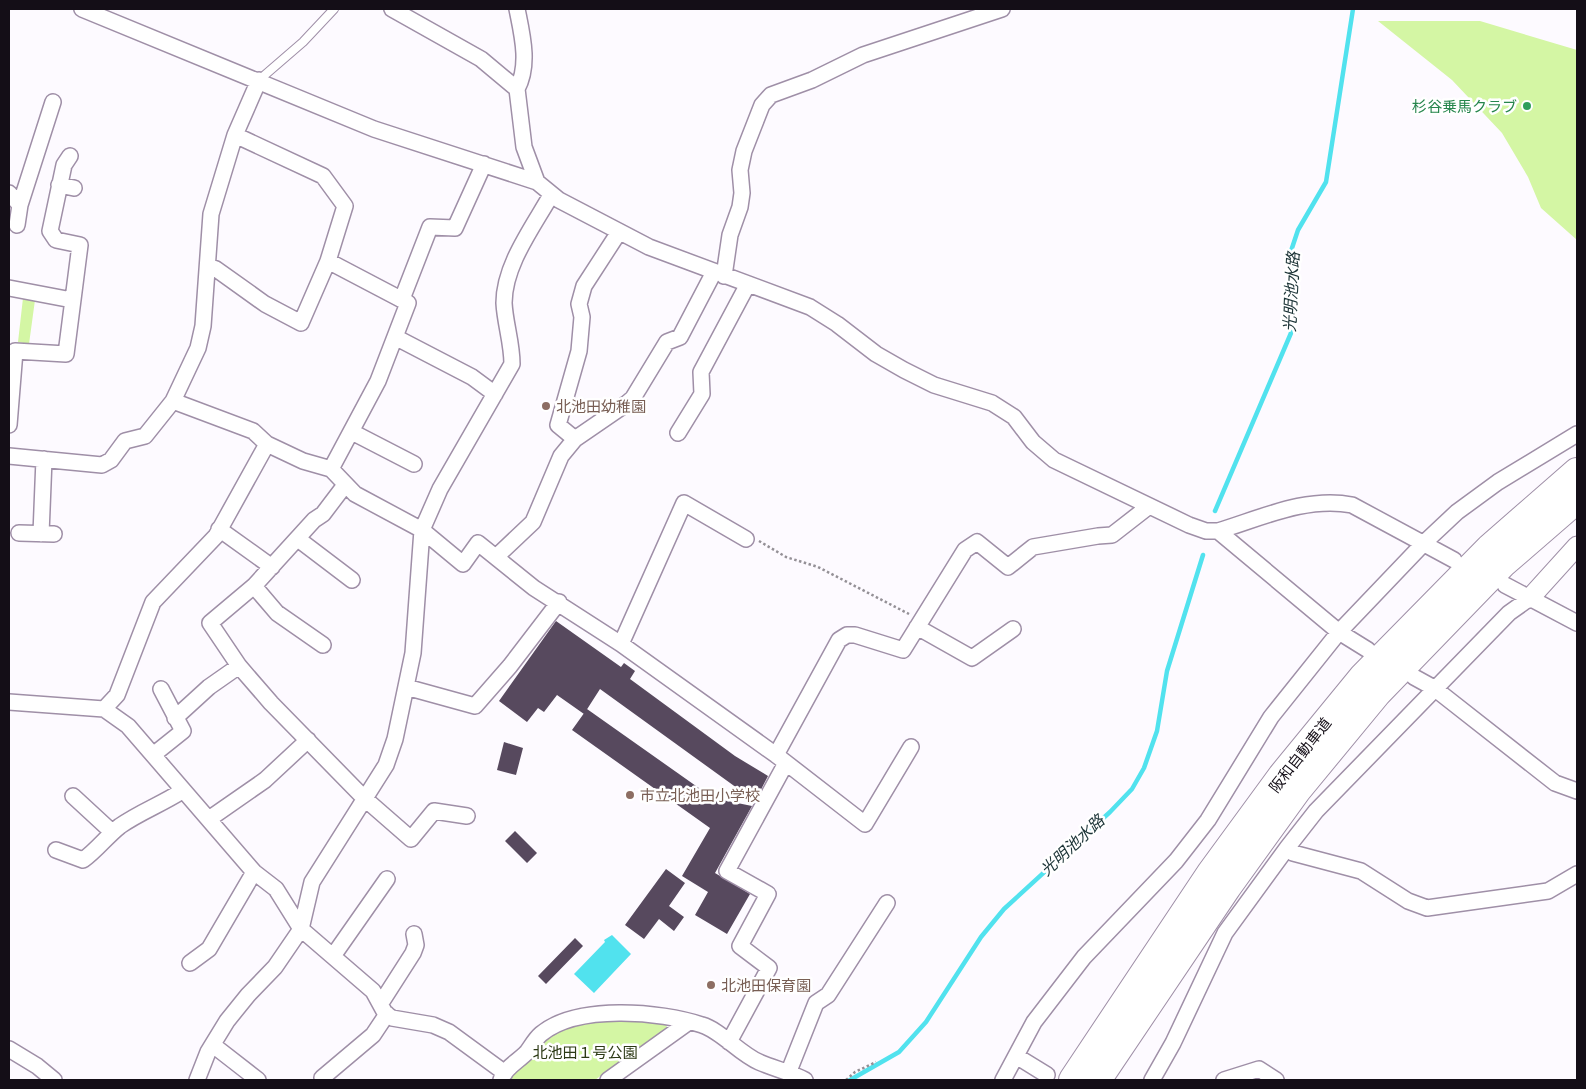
<svg xmlns="http://www.w3.org/2000/svg" width="1586" height="1089" viewBox="0 0 1586 1089" font-family="Inter,'Noto Sans JP',sans-serif">
<rect width="100%" height="100%" fill="#fdfaff"/>
<path fill="#d4f6a4" d="M1378,21H1480L1577,50V240L1541,208L1528,177L1502,133L1452,80Z
M23,298L35,300L29,344L18,342Z
M638,1019L666,1022L667,1028L595,1080H508L548,1035L566,1025Z"/>
<path fill="#51e2ee" d="M612,935L631,954L594,993L574,974L605,942L604,940Z"/>
<g fill="none" stroke-linecap="round" stroke-linejoin="round">
<path stroke="#51e2ee" stroke-width="4.5" d="M1215,511L1291,333V251L1298,230L1326,182L1353,9
M850,1080L899,1052L926,1022L981,937L1004,909L1110,812L1132,789L1144,768L1157,731L1167,671L1203,555"/>
</g>
<path fill="#57495e" d="M556,621L621,667L624,663L635,671L630,679L735,756L768,776L755,801L600,689L584,714L557,695L544,712L538,708L527,722L499,701Z
M587,709L713,798L752,806L715,873L750,894L727,934L695,915L708,892L682,876L710,828L572,730Z
M504,742L523,748L516,775L497,770Z
M515,831L537,853L527,863L505,841Z
M666,869L685,883L669,906L684,917L674,931L659,919L644,939L625,925Z
M575,938L583,946L546,984L538,976Z"/>
<g fill="none" stroke-linecap="round" stroke-linejoin="round">
<g stroke="#9f8fa7" stroke-width="10">
<path id="service" d="M259,80L303,42L334,9"/>
</g>
<g stroke="#9f8fa7" stroke-width="18">
<path id="minor" d="M82,9L374,129L537,182L559,200L649,247L810,307L837,324L876,354L904,370L934,385L992,403L1014,417L1033,442L1054,460L1189,525L1206,531H1218C1261,518 1307,496 1352,505L1454,560
M392,9L481,59L517,89L524,147L537,182
M517,89C530,65 522,34 517,9
M235,135L323,176L345,206L328,261L408,303L378,381L331,469
M59,185L74,188
M9,193L20,205L53,102
M17,225L20,205
M208,266L216,269L265,304L301,323L328,261
M724,276L730,235L740,207L742,193L740,170L744,151L762,105L771,95L812,80L863,55L1002,9
M9,288L72,300
M402,299L430,227L455,228L484,164
M395,337L472,377L495,394
M173,401L253,431L267,444L303,461L331,469L355,494L422,530L463,564L478,543L534,588L621,644L776,755L865,824L911,747
M9,425L15,351L66,354L80,245L56,240L50,231L64,165L70,156
M352,432L414,464
M678,433L702,394L701,372L748,284
M575,439L558,425L579,351L582,317L579,304L584,286L619,232
M9,456L102,465L111,460L125,441L145,436L173,401L198,348L203,326L211,214L235,135L259,80
M345,485L323,514L314,520L254,586L210,623L239,666L271,703L364,798L411,839L434,811L467,816
M219,529L272,567
M1218,531L1339,632L1368,650
M19,533L54,534
M41,534L44,459
M298,539L352,580
M496,557L533,522L561,456L575,439L626,404L633,398L667,342L680,337L714,272
M1505,585L1577,623
M254,586L277,613L323,645
M917,627L972,658L1013,629
M621,644L684,503L746,539
M1414,677L1434,688L1555,783L1577,791
M406,687L475,706L510,666L559,602
M9,702L104,709L128,726L254,872L276,889L301,929L373,991L385,1013L392,1018L433,1025L449,1032L505,1073
M104,709L117,695L153,602L216,536L267,444
M175,718L209,687L239,666
M153,755L183,731L161,689
M776,755L839,640L847,635H855L903,650L965,550L977,542L1008,567L1033,547L1098,536L1112,535L1148,507
M73,796L112,832
M209,819L265,780L308,740
M1287,848L1293,853L1361,871L1408,901L1427,908L1548,891L1577,874
M56,850L83,860C97,850 107,836 120,826C140,812 162,804 182,791
M333,956L387,879
M190,963L209,949L254,872
M381,1003L413,953L416,945L414,934
M729,1042L769,968L740,946L768,894L727,871L786,763
M213,1045L258,1080
M9,1049L37,1066L54,1080
M1016,1056L1047,1075
M789,1071L816,1003L828,995L887,903
M322,1078L373,1035L387,1014
M197,1080L208,1052L227,1021L248,995L275,967L301,929L312,882L386,765L395,739L413,653L422,530L440,489L512,364C512,343 505,323 504,303C504,265 533,227 551,195
M501,1080C504,1068 519,1061 527,1052C531,1047 535,1039 541,1034C577,1004 660,1011 702,1025C720,1030 740,1054 759,1062C775,1069 790,1072 805,1080
M608,1080L689,1022
M1003,1080L1034,1022L1084,957L1176,861L1208,820L1271,717L1339,632L1424,543L1457,512L1498,482L1577,434
M1152,1080L1173,1043L1225,933L1287,848L1316,811L1509,613L1530,598
M1224,1080L1259,1069L1276,1080"/>
</g>
<g stroke="#9f8fa7" stroke-width="21">
<path id="tertiary" d="M1530,598L1577,546"/>
</g>
<g stroke="#9f8fa7" stroke-width="30">
<path id="motorway" d="M1073,1080L1211,873L1282,776L1363,677L1490,548L1577,472
M1097,1080L1227,887L1297,790L1377,693L1502,564L1577,499"/>
</g>
<path stroke="#949096" stroke-width="2.5" stroke-dasharray="2.5 2.5" stroke-linecap="butt" d="M759,541L786,557L818,567L909,614
M846,1080L855,1072L876,1062"/>
<use href="#service" stroke="#fff" stroke-width="8"/>
<use href="#minor" stroke="#fff" stroke-width="15"/>
<use href="#tertiary" stroke="#fff" stroke-width="19"/>
<use href="#motorway" stroke="#fff" stroke-width="28"/>
</g>
<circle fill="#2e9e5b" stroke="#fff" stroke-width="2" cx="1527" cy="106" r="5"/>
<g fill="#8d6e63" stroke="#fff" stroke-width="2">
<circle cx="546" cy="406" r="5"/>
<circle cx="630" cy="795" r="5"/>
<circle cx="711" cy="985" r="5"/>
</g>
<g text-anchor="middle" dominant-baseline="central" stroke-width="5" stroke-linejoin="round" paint-order="stroke">
<g font-size="15" fill="#27864d" stroke="#fff" text-anchor="end">
<text x="1517" y="106">杉谷乗馬クラブ</text>
</g>
<g font-size="15" fill="#785e54" stroke="#fff" text-anchor="start">
<text x="556" y="406">北池田幼稚園</text>
<text x="640" y="795">市立北池田小学校</text>
<text x="721" y="985">北池田保育園</text>
</g>
<g font-size="15" fill="#140e17" stroke="#fff">
<text transform="translate(1300 755) rotate(-52)">阪和自動車道</text>
</g>
<g font-size="15" fill="#2c3a15" stroke="#fff">
<text x="585" y="1052">北池田１号公園</text>
</g>
<g font-size="16" font-style="italic" fill="#1b3336" stroke="#fff">
<text transform="translate(1291 292) rotate(-87)">光明池水路</text>
<text transform="translate(1072 845) rotate(-43)">光明池水路</text>
</g>
</g>
<rect width="1586" height="1089" fill="none" stroke="#140e17" stroke-width="20"/>
</svg>
